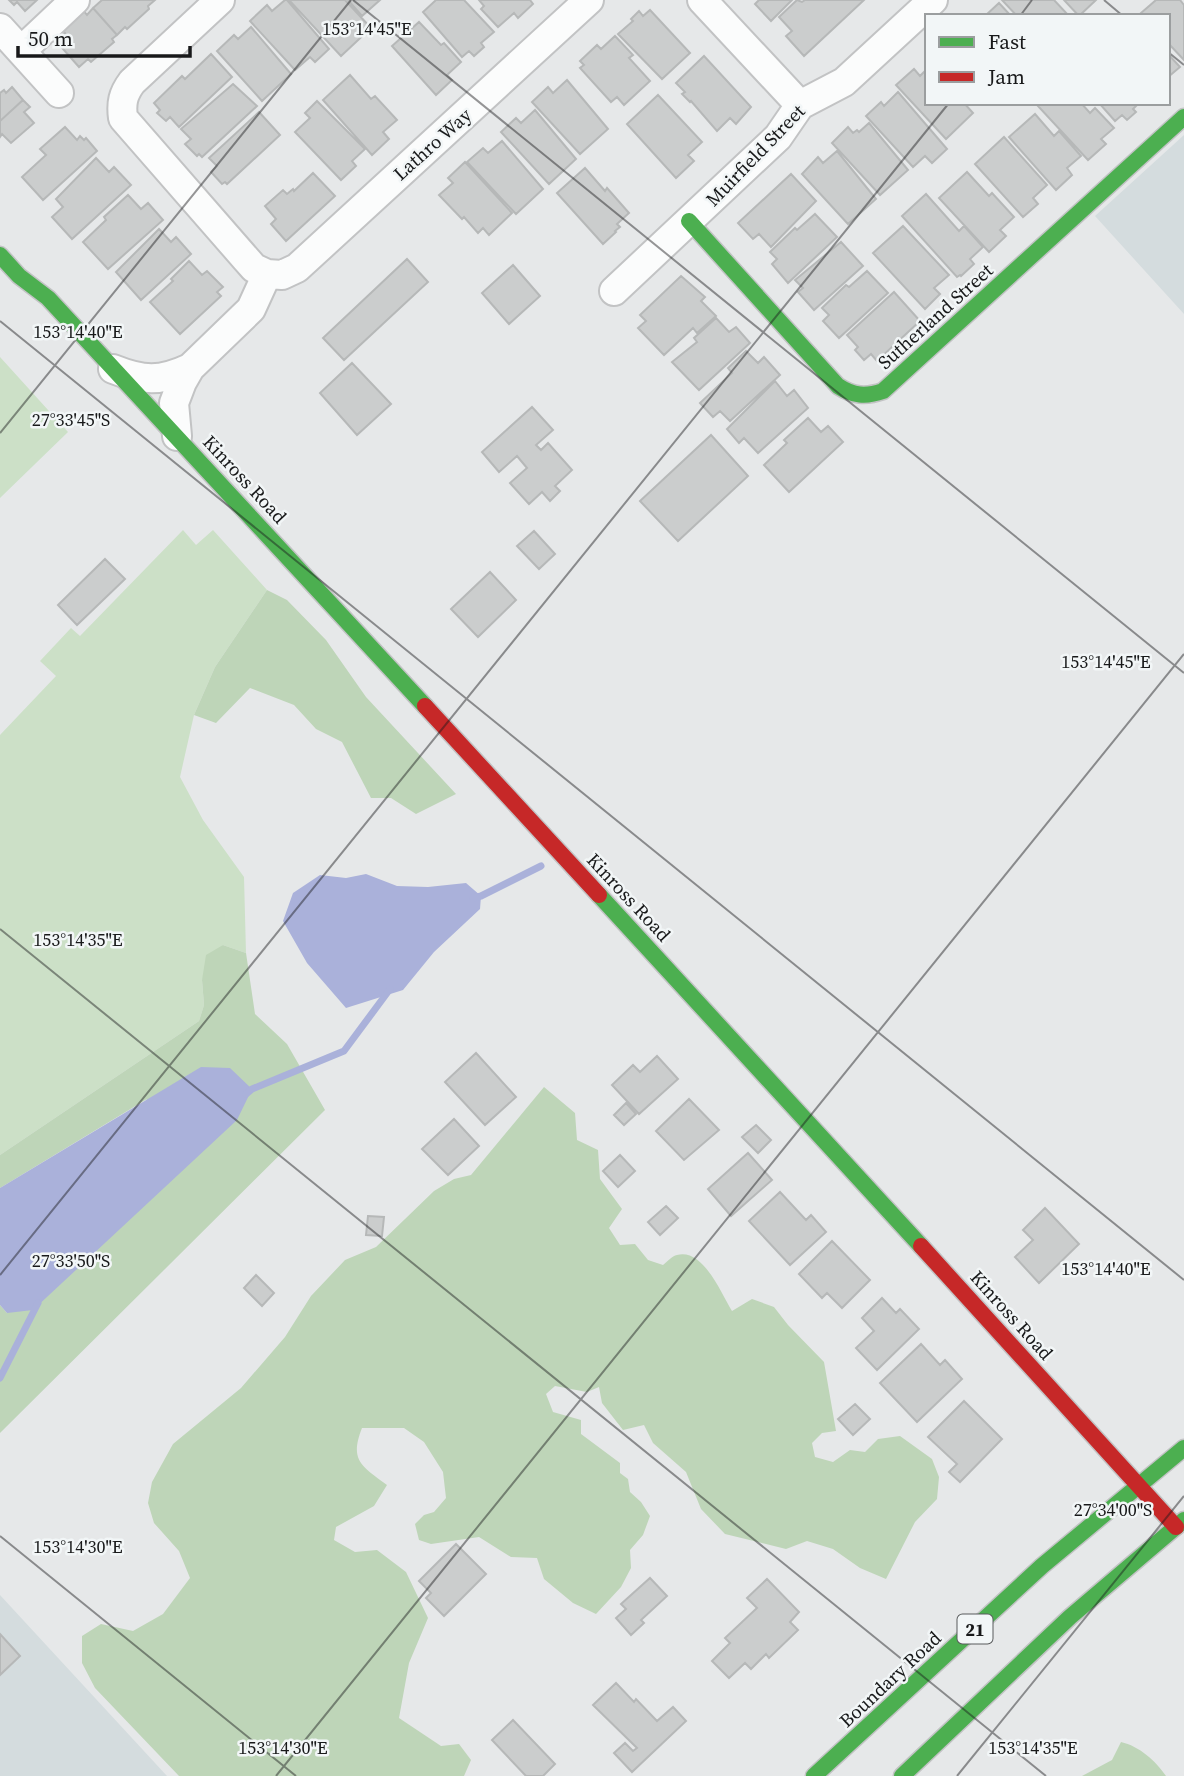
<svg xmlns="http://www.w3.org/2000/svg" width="1184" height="1776" viewBox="0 0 1184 1776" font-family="'Source Serif 4',serif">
<rect width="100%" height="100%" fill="#e6e8e9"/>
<path fill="#d4dcde" d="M1184,135V314L1095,216Z
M0,1595L167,1776H0Z"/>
<path fill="#cce0c7" d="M0,357L68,432L0,498Z
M183,530L196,545L213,530L267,590L215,667L194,715L180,777L203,820L244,877L246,953L223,945L202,980L204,1005L199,1021L0,1155V735L56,676L40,661L71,628L80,636Z"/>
<path fill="#bed5b8" d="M267,590L287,600L326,640L366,697L456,794L416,814L391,798H371L342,742L316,729L294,705L250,688L216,723L194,715L215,667Z
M223,945L246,953L255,1014L287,1044L325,1110L0,1433V1305L7,1313L147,1099L0,1188V1155L199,1021L204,1005L202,980L206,955Z
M544,1087L575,1113L577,1140L598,1150L600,1179L622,1209L609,1228L620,1245L635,1244L648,1260L663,1265C667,1262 672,1256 677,1255C703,1248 721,1293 732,1311L752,1299L774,1307L788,1325L824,1362L836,1431L822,1433L812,1443L815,1457L833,1462L850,1450L865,1452L878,1439L900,1436L932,1459L939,1477L937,1499L915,1522L886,1579L860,1568L833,1549L807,1541L786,1549L725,1534L701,1509L686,1472L653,1443L644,1425L623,1430L602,1403L599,1387L587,1392L555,1386L546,1394L553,1412L581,1420V1434L620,1463V1473L628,1479L630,1492L641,1502L650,1516L643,1535L630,1550L631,1568L621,1587L596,1614L573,1603L544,1579L537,1558L511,1557L479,1537L431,1544L419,1540L415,1524L424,1515L434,1512L446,1498L443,1472L424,1442L404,1428H362C349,1461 362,1466 387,1485L374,1506L336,1527L334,1540L355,1552L377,1550L406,1572L428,1618L409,1663L399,1718L441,1746L459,1744L471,1760L464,1776H179L95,1688L82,1663V1636L101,1624L133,1631L163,1614L190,1578L179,1551L154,1523L148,1503L152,1482L173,1444L241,1388L285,1337L311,1296L345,1260L376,1247L434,1191L454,1179L471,1175Z
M1121,1742C1139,1746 1156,1761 1166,1776H1082L1112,1760Z"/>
<path fill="#aab1da" d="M366,874L397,886L428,887L466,883L481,896L480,909L434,952L403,990L346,1008L307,963L283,921L293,893L320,875L346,878Z
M201,1067L230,1068L252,1089L237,1120L33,1310L7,1313L0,1305V1188Z"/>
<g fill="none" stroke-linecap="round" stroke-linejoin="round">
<path stroke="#aab1da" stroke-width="7" d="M473,898L481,896L541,866
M246,1094L252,1089L344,1051L390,989
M0,1378L38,1303"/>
</g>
<path fill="#cbcdcd" stroke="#b6b8b8" stroke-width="2" d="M9,0H37L25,11L17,2L14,5Z
M102,0H155L148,6L149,9L127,29L125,27L117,35L93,8Z
M285,0H287L329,49L315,62L310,57L295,70L250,21L267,5L272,11Z
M289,0H345L371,28L341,56Z
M348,0H380L362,16Z
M436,0H464L494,32L481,43L484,47L474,56L469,51L462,57L423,12Z
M479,0H530L533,4L518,18L514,13L498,27L481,9L484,6Z
M759,0H792L771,21L755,4Z
M797,0L802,2L805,0H864L804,56L786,36L792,31L779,17Z
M1002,0H1054L1069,16H1017Z
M1064,0H1096L1079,16Z
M1156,0H1180L1184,5V60L1168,43V16H1144L1141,13Z
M999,3L1011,16H985Z
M93,8L117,35L112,39L114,42L91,62L88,59L79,67L56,41L65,33L62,29L83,10L87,15Z
M650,10L690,53L662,79L618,34L633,21L631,19L639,11L643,16Z
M419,22L441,45L444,43L461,62L447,75L452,80L436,95L392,46Z
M251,27L291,74L262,101L217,51L234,35L238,39Z
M615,36L633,55L629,58L650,81L624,105L617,97L611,102L580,68L584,65L580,61L597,45L601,49Z
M211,54L232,77L179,127L170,117L166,121L157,113L160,110L154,103L182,76L185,79Z
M1168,54L1180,67L1168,77Z
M704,56L751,107L736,124L730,118L717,131L691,101L690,102L682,94L685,92L676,83Z
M914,69L920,76L927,69V103H964L973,113L946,139L896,85Z
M350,75L371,99L375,96L397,120L383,132L389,139L372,155L323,100Z
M567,80L608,129L580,154L532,102L548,87L553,93Z
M233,84L257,106L202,157L199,154L197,156L185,144L191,139L181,129Z
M12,87L23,100L0,121V93L4,90L6,93Z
M898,92L947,149L932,163L925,156L913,167L866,116L881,102L884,106Z
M658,95L702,142L688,155L694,161L676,178L627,124Z
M23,100L30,107L24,112L34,123L11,143L2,134L0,137V121Z
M317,101L365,149L352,161L356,166L341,180L295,132L310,118L305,113Z
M1041,103H1081L1090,113L1095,108L1114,128L1101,139L1106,144L1088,160L1038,106Z
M1099,103H1139L1133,109L1136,112L1127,120L1122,115L1115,121Z
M535,110L576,159L549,184L501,132L516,118L521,123Z
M259,112L280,135L227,184L225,182L222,184L211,172L217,166L209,158Z
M1035,114L1054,136L1059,131L1081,156L1067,168L1072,175L1056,190L1009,137Z
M869,123L908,170L880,195L832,143L848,127L853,133L857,130L859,132Z
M65,127L77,140L80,136L84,140L86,138L97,151L43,200L22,177L46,155L40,149Z
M1004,137L1047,185L1033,198L1038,204L1023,217L975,164Z
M502,141L543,189L516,214L467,162L483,148L488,153Z
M837,151L876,199L848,224L802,174L818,157L823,163Z
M96,158L109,172L114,167L131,185L72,239L52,217L63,207L56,199Z
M465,162L512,213L489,235L483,228L478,233L464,217L462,219L439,195L453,183L448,178Z
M585,168L605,191L607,188L629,213L617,224L620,227L615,231L616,232L603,244L557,193Z
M967,172L989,196L992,193L1014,217L1000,230L1006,236L989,252L939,198Z
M313,173L335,196L286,241L271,224L276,219L265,206L283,190L287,194L293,189L294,191Z
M791,174L816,201L771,247L759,234L753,239L738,223Z
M926,194L959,231L964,226L983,247L970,259L974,264L961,276L960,275L957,277L902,216Z
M128,195L141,209L148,203L163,220L108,269L83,242L106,220L104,217Z
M815,214L837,237L788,283L772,264L777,259L770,252L795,228L797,230Z
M903,226L949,275L934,288L940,294L925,309L873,253Z
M159,229L171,242L176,237L191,254L141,300L116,272Z
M841,242L863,266L814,310L798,292L803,288L795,280Z
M407,259L428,282L344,360L323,338Z
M189,261L202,275L207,271L223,287L217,292L221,296L180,334L150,302L173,281L171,279Z
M513,265L540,296L509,324L482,293Z
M867,271L888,293L839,338L823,321L829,315L822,308L846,285L849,287Z
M681,276L705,297L701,301L716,316L697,333L693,328L664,355L638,328L646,321L640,315Z
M894,292L920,321L877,361L871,354L864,360L855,350L858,347L847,335Z
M716,318L729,332L736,327L750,343L699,390L672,362L697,342L694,338Z
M746,351L758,363L764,357L780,375L730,421L720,411L713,417L700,403L732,373L728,368Z
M352,363L391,404L357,435L320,393Z
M775,381L787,396L794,390L808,408L758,453L744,438L739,443L727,429Z
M532,407L553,430L536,445L541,450L548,443L572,470L555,486L560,491L550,501L542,492L529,504L510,483L527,468L517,456L499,472L482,452Z
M808,418L821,432L828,426L843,442L789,492L764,465L787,443L784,440Z
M711,435L748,476L678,541L640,501Z
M534,531L555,554L539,569L517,546Z
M105,559L125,579L77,625L58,605Z
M490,572L516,600L478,637L451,609Z
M476,1053L516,1097L485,1125L445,1082Z
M657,1056L678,1079L639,1114L612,1085L633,1065L640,1072Z
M689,1099L719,1130L684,1160L656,1131Z
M626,1103L636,1114L624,1125L614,1115Z
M454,1119L479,1146L448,1175L422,1149Z
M756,1125L771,1140L758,1153L742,1137Z
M748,1153L772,1180L731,1216L708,1189Z
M620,1155L635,1171L618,1187L603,1171Z
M780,1192L806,1220L811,1215L826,1232L790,1265L749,1221Z
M666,1206L678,1218L660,1235L648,1222Z
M1045,1208L1079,1244L1039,1283L1015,1257L1033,1240L1023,1230Z
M368,1216L384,1217L382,1236L366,1235Z
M832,1241L870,1280L842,1308L827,1293L822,1298L799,1274Z
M256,1275L274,1293L262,1306L244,1288Z
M882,1298L896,1313L900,1309L919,1329L877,1370L856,1348L874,1331L862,1318Z
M921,1344L940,1365L945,1360L962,1379L917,1422L880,1383Z
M964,1401L1002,1439L960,1482L949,1472L957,1464L928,1437Z
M855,1404L870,1419L853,1435L838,1419Z
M456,1544L486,1574L444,1616L426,1598L431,1593L419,1581Z
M650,1578L667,1596L641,1620L644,1623L631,1635L616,1618L626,1609L621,1604Z
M767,1579L799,1612L790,1622L798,1630L769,1658L766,1654L751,1669L745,1663L729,1678L712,1661L730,1643L725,1638L757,1608L747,1598Z
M0,1634L20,1656L0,1675Z
M616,1683L634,1702L636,1699L657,1721L673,1707L686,1721L632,1772L614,1753L625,1743L633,1751L637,1748L593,1705Z
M513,1720L555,1764L543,1776H526L492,1740Z"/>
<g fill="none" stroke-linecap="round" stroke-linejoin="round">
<g stroke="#c2c3c4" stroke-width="32">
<path id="street" d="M220,0L132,82C123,94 121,103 123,118L246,259L254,268L267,274
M702,0L800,105
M0,28L59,93
M21,51L75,0
M614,291L778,137L800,105L844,82L933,0
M113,369C143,381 160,382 190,368
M177,436L174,403L182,382L190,368L251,309L267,274L282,275L297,268L589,0"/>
</g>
<g stroke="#c2c3c4" stroke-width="19">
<path id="fast" d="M689,221L838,386C853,396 866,397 883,391L1184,117
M0,255L19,276L48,298L425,706
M599,895L921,1246
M814,1776L1042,1566L1184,1448
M902,1776L1070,1617L1184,1520"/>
</g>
<g stroke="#c2c3c4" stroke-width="19">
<path id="jam" d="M425,706L599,895
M921,1246L1176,1527"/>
</g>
<use href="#street" stroke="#fbfcfc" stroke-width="28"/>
<use href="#fast" stroke="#4caf50" stroke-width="16"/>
<use href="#jam" stroke="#c62828" stroke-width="16"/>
</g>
<path fill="none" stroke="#18191a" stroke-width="2" stroke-opacity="0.45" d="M353,0L1184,673M1104,0L1123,16M1020,16L1032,0M1168,52L1184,65M0,321L1184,1280M0,433L351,0M0,929L1046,1776M0,1275L949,103M0,1536L296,1776M276,1776L1184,654M957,1776L1184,1496"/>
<g text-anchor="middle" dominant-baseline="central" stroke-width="5" stroke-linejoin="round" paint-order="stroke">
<rect fill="#f2f6f7" stroke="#595b5c" stroke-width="2" x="957.5" y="1614.5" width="35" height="29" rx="5"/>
<g font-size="18" font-weight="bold" fill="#18191a">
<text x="975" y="1629">21</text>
</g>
<g font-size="19" fill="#18191a" stroke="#f2f6f7">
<text transform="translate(432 144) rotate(-42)">Lathro Way</text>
<text transform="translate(755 155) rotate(-46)">Muirfield Street</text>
<text transform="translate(935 316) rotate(-42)">Sutherland Street</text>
<text transform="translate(245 479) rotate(47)">Kinross Road</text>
<text transform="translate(629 897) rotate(47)">Kinross Road</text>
<text transform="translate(1012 1315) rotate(48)">Kinross Road</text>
<text transform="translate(890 1679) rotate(-43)">Boundary Road</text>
</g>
</g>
<g font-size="18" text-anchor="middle" fill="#18191a" stroke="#f2f6f7" stroke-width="5" stroke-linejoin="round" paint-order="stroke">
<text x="367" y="35">153°14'45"E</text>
<text x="78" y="338">153°14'40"E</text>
<text x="71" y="426">27°33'45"S</text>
<text x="1106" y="668">153°14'45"E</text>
<text x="78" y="946">153°14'35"E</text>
<text x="71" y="1267">27°33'50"S</text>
<text x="1106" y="1275">153°14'40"E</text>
<text x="1113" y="1516">27°34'00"S</text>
<text x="78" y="1553">153°14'30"E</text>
<text x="283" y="1754">153°14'30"E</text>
<text x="1033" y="1754">153°14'35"E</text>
</g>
<rect x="925" y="14" width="245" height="91" fill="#f2f6f7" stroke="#9b9e9f" stroke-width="2"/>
<rect x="939" y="37" width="35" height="10" fill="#4caf50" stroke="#9b9e9f" stroke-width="2"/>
<text x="988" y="49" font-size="21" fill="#18191a">Fast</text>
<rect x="939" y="72" width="35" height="10" fill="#c62828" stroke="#9b9e9f" stroke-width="2"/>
<text x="988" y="84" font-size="21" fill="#18191a">Jam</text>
<path d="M18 46v10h172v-10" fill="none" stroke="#18191a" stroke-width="3.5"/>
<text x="28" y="46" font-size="21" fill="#18191a" stroke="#f2f6f7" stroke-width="5" paint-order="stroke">50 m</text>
</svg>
